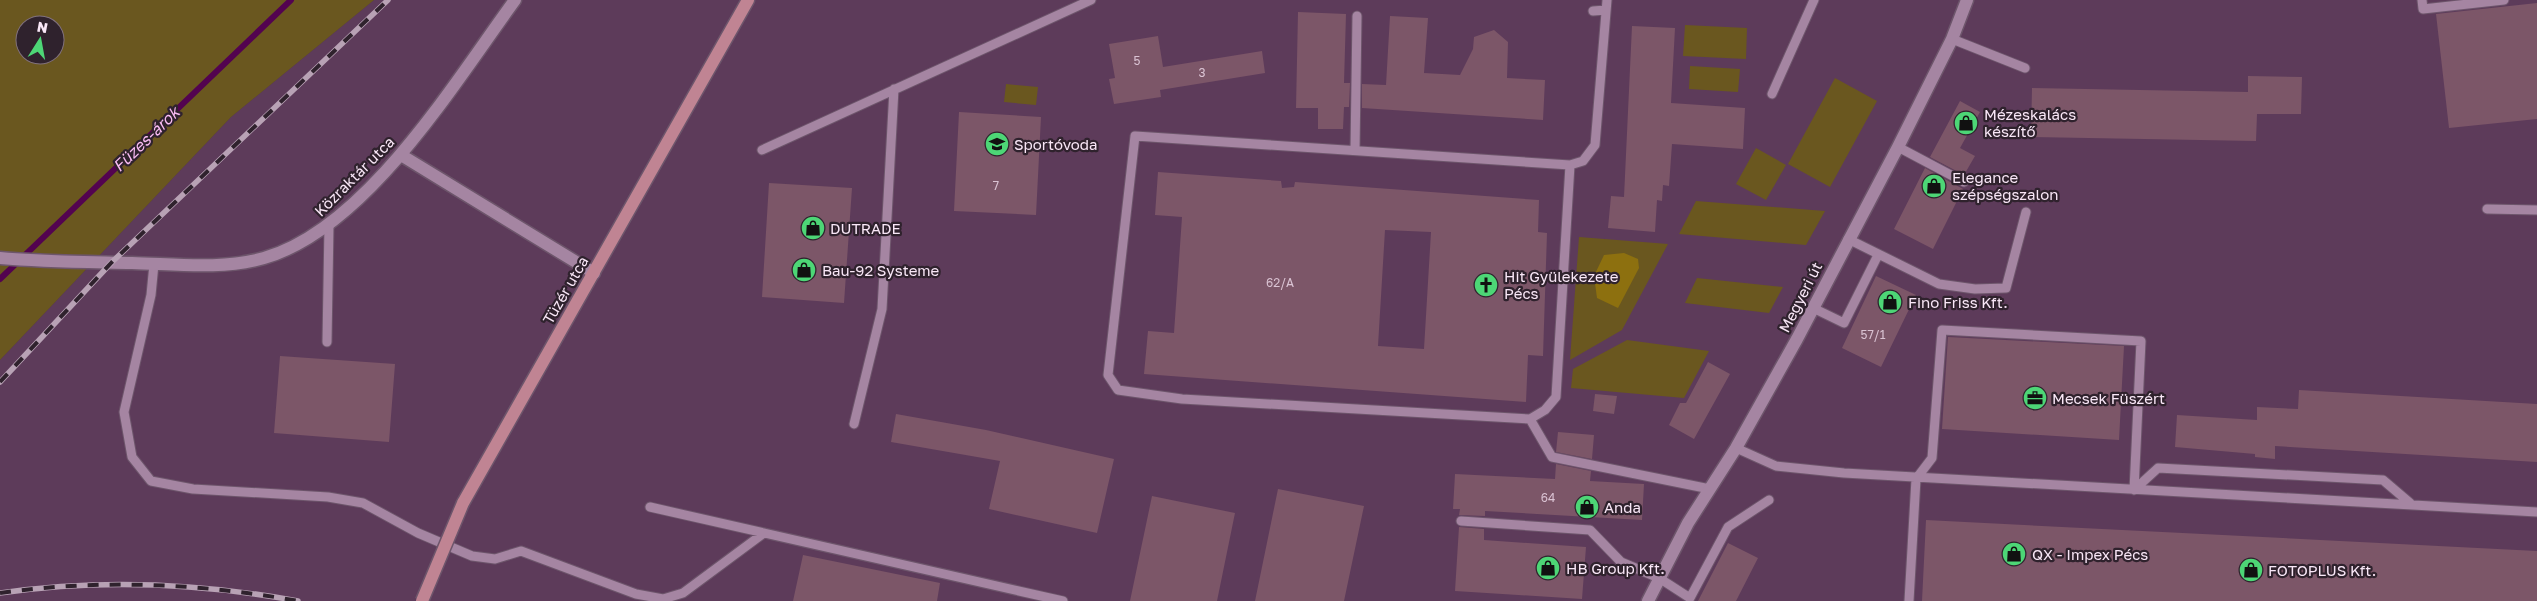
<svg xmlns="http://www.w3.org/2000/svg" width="2537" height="601" viewBox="0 0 2537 601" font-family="'Golos Text',sans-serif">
<rect width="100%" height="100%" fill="#51354e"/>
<path fill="#5d3b5a" d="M374,0H2537V601H0V360L231,117Z"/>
<path fill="#6a571f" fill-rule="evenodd" d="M0,0H374L231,117L0,360ZM25,25H55V55H25Z
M1685,25L1747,28L1746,59L1683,56Z
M1690,66L1740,69L1738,92L1689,89Z
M1835,78L1877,101L1830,187L1788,164Z
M1006,84L1038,87L1036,105L1004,102Z
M1756,148L1786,165L1766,200L1736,184Z
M1696,201L1825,211L1806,245L1679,234Z
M1579,237L1668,244L1622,330L1570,360Z
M1697,278L1783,287L1769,313L1685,303Z
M1627,340L1709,351L1684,398L1571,388L1573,369Z"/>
<path fill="#8d700f" d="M1624,253L1638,259L1639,268L1618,308L1597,298L1594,276L1604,255Z"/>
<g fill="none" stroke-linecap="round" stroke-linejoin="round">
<path stroke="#530350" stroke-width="6" d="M0,279L291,0"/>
</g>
<path fill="#7c5668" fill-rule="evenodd" d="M2537,3V119L2449,128L2436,14Z
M1298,12L1346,14L1344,83H1350L1349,107H1344L1343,129H1318V108H1296Z
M1390,16L1428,18L1424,73L1460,75L1473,49L1474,37L1494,30L1508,42L1507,78L1545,80L1543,120L1362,108V84L1386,85Z
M1632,26L1675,28L1671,103L1745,108L1743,149L1672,144L1669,186L1663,185L1662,201L1657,200L1655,232L1608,228L1611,196L1624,197Z
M1158,36L1163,67L1262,51L1265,73L1160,90L1161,97L1114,104L1109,79L1115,78L1109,44Z
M2248,76L2302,77L2301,114H2257L2256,141L2031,137L2032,88L2248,92Z
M1960,101L1980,112L1960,148L1975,156L1964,175L1930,157Z
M959,112L1041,117L1036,215L954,211Z
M1925,168L1963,189L1933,249L1894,229Z
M1158,172L1281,181L1282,188L1294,187L1295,182L1539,200L1538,232L1547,233L1543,356L1528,355L1526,402L1144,374L1148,331L1174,333L1182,217L1155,215ZM1385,230L1431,232L1424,349L1378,346Z
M769,183L852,188L844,303L762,297Z
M1876,276L1916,295L1881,367L1842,348Z
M1948,337L2124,346L2119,440L1942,429Z
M280,356L395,364L389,442L274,433Z
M1708,362L1730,374L1694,439L1669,425L1680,403H1686Z
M2299,390L2537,404V462L2275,446V459L2255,457V454L2175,447L2177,415L2257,420V407L2298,409Z
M1595,394L1617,396L1614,414L1593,411Z
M896,414L986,430L1114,459L1097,533L989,509L1000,461L891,442Z
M1558,432L1594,435L1592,459L1556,452Z
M1556,464L1591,471L1590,481L1644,484L1642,520L1485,511V516L1459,515L1460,509H1453L1455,474L1555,479Z
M1278,489L1364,506L1344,601H1255Z
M1152,496L1235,513L1217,601H1130Z
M1926,520L2537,551V601H1922Z
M1459,527L1484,529V540L1586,547L1582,599L1455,591Z
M1728,543L1758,558L1736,601H1698Z
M803,555L940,583L937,601H793Z"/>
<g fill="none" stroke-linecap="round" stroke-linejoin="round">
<g stroke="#6d556b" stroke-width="11">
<path id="lane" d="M2422,0L2423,9L2504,0
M1593,11L1606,10
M1952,39L2025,68
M1772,94L1814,0
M1898,147L1964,182
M762,150L1091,0
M1355,150L1357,16
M1570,165L1556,397L1545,410L1530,419L1182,399L1118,390L1108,375L1135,136L1570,165L1583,161L1595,145L1607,0
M2487,209L2537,210
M1848,239L1939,284L1975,289L2006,288L2026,212
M154,264L151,295L124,412L132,457L151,481L193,489L328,497L363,503L418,533L472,556L495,559L521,551L636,594L663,599L683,593L764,533
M1813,308L1844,323L1878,255
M327,342L329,225
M1530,419L1552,457L1710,489
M854,424L882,309L894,89
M1736,448L1776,466L1844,473L2537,512
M2134,490L2158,468L2383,480L2410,503
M650,507L1063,601
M1461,521L1590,530L1621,562L1659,578L1690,598L1728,527L1769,500
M1909,601L1916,479L1932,458L1942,330L2141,341L2134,490"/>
</g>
<g stroke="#6d556b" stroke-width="15">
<path id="street" d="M401,155L594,273
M0,258C44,262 88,262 132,263C175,264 222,270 264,258C366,229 454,83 515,0
M1648,601L1688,523L1736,448L1797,339L1898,147L1952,39L1967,0"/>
</g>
<g stroke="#6d556b" stroke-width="15">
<path id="secondary" d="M463,503L748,0"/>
</g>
<use href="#lane" stroke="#a585a2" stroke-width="9"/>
<use href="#street" stroke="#a585a2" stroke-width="12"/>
<use href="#secondary" stroke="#c08493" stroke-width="12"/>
<g stroke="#b8a2b5" stroke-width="5.5">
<path id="rail" d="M0,382L112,262L388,0
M0,593C99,579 200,583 298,601"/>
</g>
<use href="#rail" stroke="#2f222d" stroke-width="4" stroke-dasharray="11" stroke-linecap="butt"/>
<g stroke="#6d556b" stroke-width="15" stroke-linecap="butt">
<path id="secondary-bridge" d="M422,601L463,503"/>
</g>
<use href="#secondary-bridge" stroke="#c08493" stroke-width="12"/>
</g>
<defs>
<g id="shop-disc" transform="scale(1.25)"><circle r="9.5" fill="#4dd676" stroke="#2f222d"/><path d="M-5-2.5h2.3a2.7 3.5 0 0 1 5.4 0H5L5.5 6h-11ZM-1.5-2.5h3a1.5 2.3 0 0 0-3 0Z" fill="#111"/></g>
<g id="school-disc" transform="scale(1.25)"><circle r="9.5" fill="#4dd676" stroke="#2f222d"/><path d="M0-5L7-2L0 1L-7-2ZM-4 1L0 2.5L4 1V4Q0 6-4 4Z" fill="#111"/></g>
<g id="church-disc" transform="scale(1.25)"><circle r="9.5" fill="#4dd676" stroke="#2f222d"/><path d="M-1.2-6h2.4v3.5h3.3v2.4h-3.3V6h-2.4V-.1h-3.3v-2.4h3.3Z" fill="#111"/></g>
<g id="office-disc" transform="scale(1.25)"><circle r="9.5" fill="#4dd676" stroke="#2f222d"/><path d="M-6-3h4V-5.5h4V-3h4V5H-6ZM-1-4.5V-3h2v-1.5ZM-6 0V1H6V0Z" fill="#111"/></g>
</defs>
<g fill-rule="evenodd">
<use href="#shop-disc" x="1966" y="123"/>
<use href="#school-disc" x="997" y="144"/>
<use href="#shop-disc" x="1934" y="186"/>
<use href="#shop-disc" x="813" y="228"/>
<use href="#shop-disc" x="804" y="270"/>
<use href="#church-disc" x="1486" y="285"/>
<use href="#shop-disc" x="1890" y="302"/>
<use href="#office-disc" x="2035" y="398"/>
<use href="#shop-disc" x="1587" y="507"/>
<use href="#shop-disc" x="2014" y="554"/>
<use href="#shop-disc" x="1548" y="568"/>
<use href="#shop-disc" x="2251" y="570"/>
</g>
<g text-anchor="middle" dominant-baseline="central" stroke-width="4.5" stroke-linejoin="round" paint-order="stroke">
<g font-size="12" fill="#dac3d3">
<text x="1137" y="60">5</text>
<text x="1202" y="72">3</text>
<text x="996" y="185">7</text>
<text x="1280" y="282">62/A</text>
<text x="1873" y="334">57/1</text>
<text x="1548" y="497">64</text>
</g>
<g font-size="15" fill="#f9e7f7" stroke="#2f222d" text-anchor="start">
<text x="1984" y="114">Mézeskalács<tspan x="1984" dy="17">készítő</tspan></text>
<text x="1014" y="144">Sportóvoda</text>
<text x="1952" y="177">Elegance<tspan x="1952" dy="17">szépségszalon</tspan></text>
<text x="830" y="228">DUTRADE</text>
<text x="822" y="270">Bau-92 Systeme</text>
<text x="1504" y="276">Hit Gyülekezete<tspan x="1504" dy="17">Pécs</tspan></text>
<text x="1908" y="302">Fino Friss Kft.</text>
<text x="2052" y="398">Mecsek Füszért</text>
<text x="1604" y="507">Anda</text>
<text x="2032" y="554">QX - Impex Pécs</text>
<text x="1566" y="568">HB Group Kft.</text>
<text x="2268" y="570">FOTOPLUS Kft.</text>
</g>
<g font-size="15" fill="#f9e7f7" stroke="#2f222d">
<text transform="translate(354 176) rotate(-45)">Közraktár utca</text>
<text transform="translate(565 290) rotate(-60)">Tüzér utca</text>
<text transform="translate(1800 297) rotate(-63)">Megyeri út</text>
</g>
<g font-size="16" font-style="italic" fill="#f9bbf3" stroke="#2f222d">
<text transform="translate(146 139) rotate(-44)">Füzes-árok</text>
</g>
</g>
<g transform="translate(40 40) rotate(11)"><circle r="24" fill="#2f222d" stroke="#80717e"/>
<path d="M0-4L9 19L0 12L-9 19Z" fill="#4dd676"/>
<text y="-8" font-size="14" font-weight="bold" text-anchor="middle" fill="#f9e7f7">N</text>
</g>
</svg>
